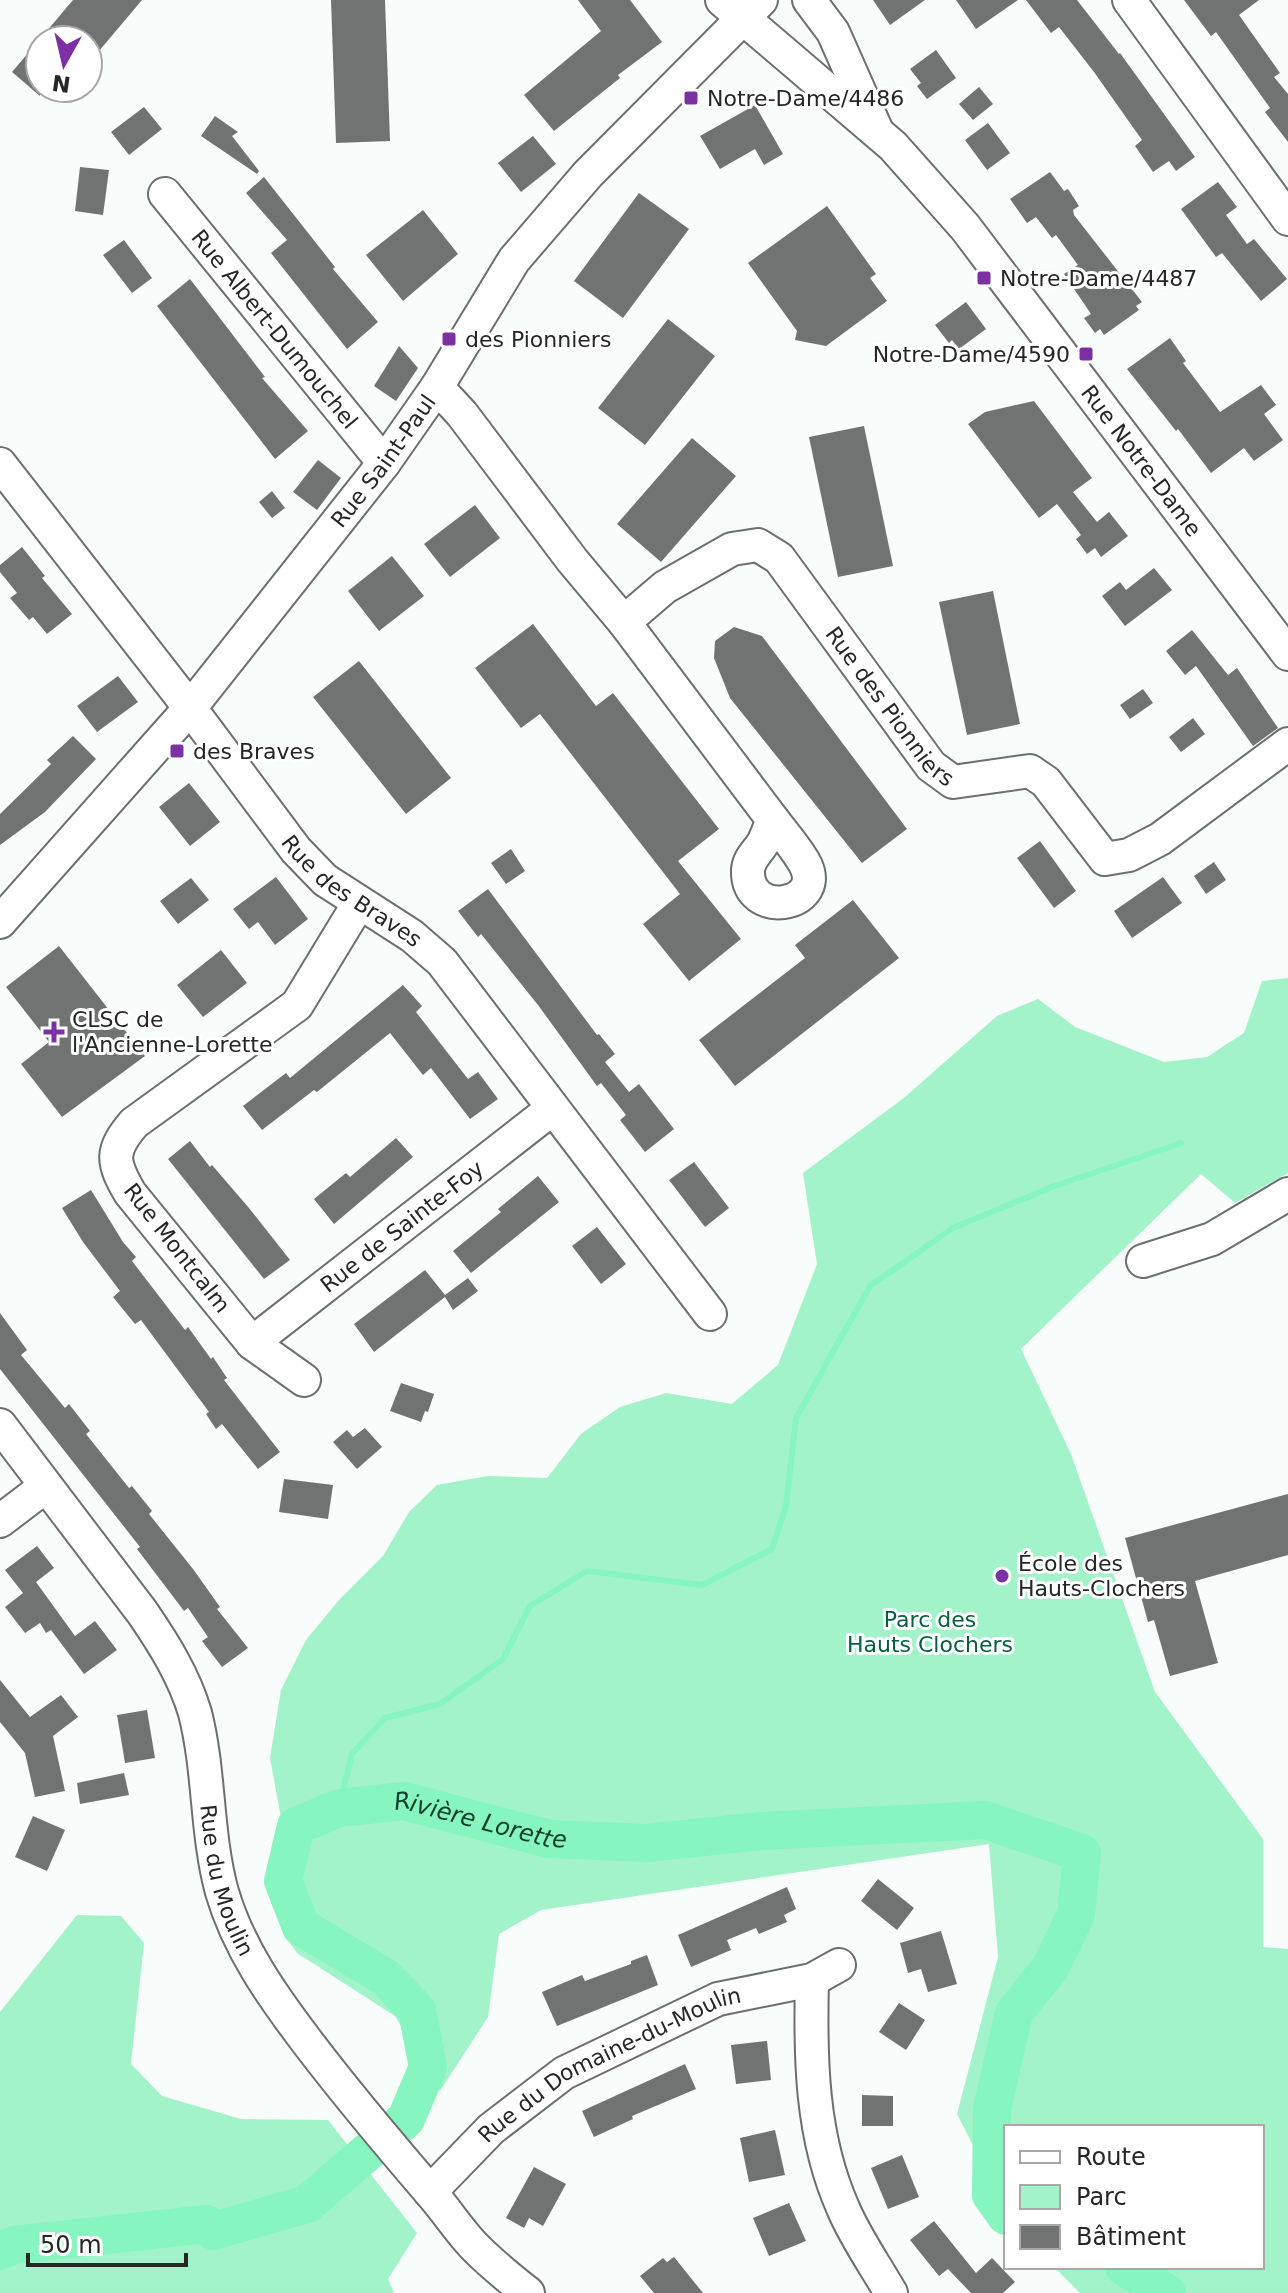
<svg xmlns="http://www.w3.org/2000/svg" width="1288" height="2293" viewBox="0 0 1288 2293" font-family="'DejaVu Sans',sans-serif">
<rect width="100%" height="100%" fill="#f8fcfa"/>
<path fill="#a3f3ca" d="M1288,978V1173L1235,1203L1201,1174L1021,1349L1071,1454L1155,1692L1263,1839V1947L1288,1949V2293H1080L1054,2267H1262V2127H1006V2210L957,2114L998,1957L989,1844L541,1910L499,1934L488,2017L440,2091L395,2016L297,1953L285,1936V1839L270,1758L281,1690L306,1640L339,1600L383,1556L409,1512L437,1485L488,1476L547,1478L581,1434L620,1407L666,1393L732,1404L778,1365L817,1264L803,1173L905,1097L997,1016L1038,999L1075,1027L1164,1062L1207,1057L1244,1033L1262,981Z
M77,1915L121,1916L144,1943L131,2064L162,2096L241,2119L328,2120L417,2233L388,2279L394,2293H0V2012Z"/>
<g fill="none" stroke-linecap="round" stroke-linejoin="round">
<path stroke="#86f5bf" stroke-width="6" d="M339,1808L352,1754L385,1718L440,1704L503,1659L530,1606L587,1571L702,1585L772,1549L786,1506L796,1418L870,1286L953,1228L1052,1187L1181,1143"/>
<g stroke="#86f5bf" stroke-width="38">
<path id="s1" d="M0,2251L14,2245L207,2224L213,2231L307,2204L406,2119L428,2067L417,2010L385,1977L301,1927L283,1881L296,1826L339,1808L404,1801L549,1839L647,1843L761,1831L985,1820L1082,1853L1076,1914L1050,1968L1014,2013L992,2109L991,2195L1006,2216"/>
<path d="M1124,2267L1167,2293"/>
</g>
</g>
<path fill="#717372" d="M73,0H142L88,64V40H40V96L12,72Z
M331,0H385L390,141L336,143Z
M578,0H630L662,42L618,75L620,78L554,131L524,95L601,31Z
M873,0H925L890,25Z
M956,0H1018L976,29Z
M1026,0H1077L1119,54L1120,53L1195,157L1176,171L1169,161L1153,172L1135,146L1142,140L1094,72L1059,27L1051,33Z
M1184,0H1259L1239,15L1280,73L1274,77L1288,94V142L1265,112L1270,108L1216,32L1211,36Z
M936,50L956,78L927,99L917,86L921,83L910,69Z
M979,87L993,104L973,120L959,104Z
M755,105L783,154L764,165L755,149L720,169L700,136Z
M144,107L162,129L129,155L111,132Z
M215,116L238,132L232,136L259,171L257,174L201,136Z
M988,123L1010,153L987,170L965,140Z
M533,136L556,164L521,192L498,163Z
M80,167L109,170L103,215L75,211Z
M1050,172L1064,191L1068,189L1079,206L1073,210L1074,215L1142,302L1136,306L1139,310L1104,335L1100,329L1095,333L1084,318L1091,314L1064,274L1078,265L1056,235L1052,238L1036,217L1027,223L1010,199Z
M264,177L335,267L333,269L378,322L347,349L271,253L287,240L246,193Z
M1218,182L1237,207L1226,215L1247,244L1254,239L1287,279L1261,301L1222,253L1216,257L1181,209Z
M639,193L689,229L623,318L574,281Z
M827,206L876,274L870,278L887,301L826,346L795,340L797,331L748,263Z
M423,210L458,254L403,301L366,255Z
M124,240L152,278L132,293L103,255Z
M190,279L265,377L262,378L308,431L275,459L157,306Z
M966,302L986,329L959,349L952,340L949,343L935,325Z
M668,319L715,356L645,445L598,408Z
M1170,338L1186,361L1183,363L1220,412L1261,385L1276,405L1264,414L1283,440L1254,461L1244,448L1211,473L1178,429L1176,431L1127,369Z
M399,346L418,368L396,401L374,386Z
M1034,401L1092,478L1073,492L1097,522L1109,512L1128,536L1101,557L1095,548L1087,554L1076,539L1081,535L1057,504L1039,518L968,424L985,412Z
M864,426L893,566L838,577L809,437Z
M692,438L736,476L661,562L617,524Z
M318,460L341,478L317,510L293,492Z
M272,491L285,508L272,518L259,502Z
M475,505L500,538L450,577L424,544Z
M22,547L45,576L42,578L72,614L47,634L33,617L29,620L10,598L17,593L0,572V565Z
M392,556L424,596L379,631L348,591Z
M1154,568L1172,590L1125,626L1102,596L1120,582L1126,590Z
M993,591L1020,724L967,735L939,602Z
M533,624L596,706L613,693L719,829L678,861L741,939L689,981L643,924L680,894L540,714L521,728L475,668Z
M734,627L762,636L907,829L862,863L730,698L714,658L715,641Z
M1192,630L1228,675L1237,668L1278,728L1253,746L1196,666L1185,675L1166,651Z
M359,661L451,778L406,814L313,697Z
M118,676L138,702L97,732L77,706Z
M1143,689L1153,703L1130,719L1120,705Z
M1193,718L1205,734L1181,752L1169,737Z
M73,736L96,759L45,812L0,845V814L51,764L47,760Z
M189,783L220,822L190,846L159,807Z
M1040,841L1076,891L1054,908L1017,858Z
M511,849L525,871L506,884L491,863Z
M1214,862L1226,880L1206,894L1194,876Z
M276,877L308,919L275,945L258,922L249,929L233,909Z
M1163,877L1182,903L1132,938L1114,911Z
M191,878L209,900L178,924L160,901Z
M488,889L597,1035L599,1034L615,1054L605,1062L629,1092L639,1084L674,1129L645,1152L620,1120L626,1115L601,1083L597,1086L538,1005L481,934L478,937L458,911Z
M853,900L899,958L735,1086L699,1040L805,958L795,945Z
M59,946L145,1056L62,1117L21,1064L49,1042L6,987Z
M221,950L247,983L203,1017L177,985Z
M403,985L422,1006L416,1012L468,1079L478,1072L498,1099L470,1119L431,1068L423,1075L390,1033L317,1092L314,1090L262,1130L243,1106L286,1073L290,1078Z
M396,1138L413,1157L334,1224L314,1199L346,1173L350,1177Z
M190,1141L210,1167L212,1165L249,1208L290,1260L264,1279L168,1159Z
M694,1162L729,1208L705,1227L669,1180Z
M538,1176L559,1202L471,1273L453,1251L501,1212L498,1209Z
M91,1190L123,1242L136,1257L132,1261L185,1330L188,1327L211,1359L213,1357L227,1378L224,1380L280,1452L258,1469L222,1424L216,1429L206,1414L209,1412L141,1320L135,1324L113,1297L120,1291L83,1242L62,1208Z
M597,1227L626,1264L601,1284L572,1246Z
M425,1270L445,1295L468,1278L478,1291L453,1310L445,1297L374,1352L354,1324Z
M0,1313L27,1350L21,1355L65,1408L69,1404L90,1431L86,1434L129,1488L132,1486L152,1511L149,1514L193,1569L220,1607L217,1609L248,1648L222,1667L202,1641L208,1637L188,1608L184,1611L137,1549L140,1547L0,1369Z
M401,1383L434,1394L428,1412L425,1411L421,1422L390,1411Z
M365,1428L382,1447L357,1469L333,1442L347,1430L353,1437Z
M284,1479L333,1485L328,1519L279,1512Z
M1288,1494V1555L1195,1581L1218,1663L1170,1676L1154,1620L1148,1622L1125,1538Z
M37,1546L54,1568L36,1582L75,1636L95,1621L117,1650L84,1674L51,1630L46,1633L40,1623L25,1633L5,1607L23,1593L5,1570Z
M0,1680L30,1717L61,1695L78,1717L53,1736L65,1791L35,1797L25,1753L0,1722Z
M147,1710L155,1758L125,1763L117,1715Z
M124,1773L129,1795L80,1804L77,1783Z
M33,1816L65,1830L47,1871L15,1857Z
M878,1879L914,1908L897,1930L861,1901Z
M787,1887L796,1909L784,1915L787,1922L759,1934L756,1928L727,1940L731,1950L691,1967L678,1935Z
M941,1931L957,1984L928,1992L921,1969L908,1973L900,1943Z
M647,1955L658,1985L557,2026L542,1992L582,1975L585,1981L631,1964V1961Z
M899,2003L925,2020L906,2050L879,2032Z
M767,2041L771,2080L736,2084L731,2045Z
M685,2064L696,2089L632,2116L633,2119L594,2137L582,2111Z
M862,2095L893,2096V2126H862Z
M775,2130L785,2175L749,2182L740,2138Z
M902,2155L919,2197L888,2209L871,2168Z
M534,2167L566,2184L543,2226L529,2218L524,2228L506,2218Z
M789,2203L806,2241L769,2256L753,2218Z
M934,2221L976,2273L992,2258L1015,2282L1003,2293H971L948,2269L939,2276L910,2240Z
M674,2257L703,2293H654L640,2276L663,2258L667,2262Z"/>
<g fill="none" stroke-linecap="round" stroke-linejoin="round">
<g stroke="#6c6f6d" stroke-width="36">
<g id="minor">
<path id="s2" d="M722,0L893,146L965,227L1288,654"/>
<path d="M809,0L833,32L876,129"/>
<path d="M1129,0L1288,219"/>
<path id="s3" d="M165,194L384,463"/>
<path id="s4" d="M437,387L462,414L572,560L624,622L665,587L732,549L758,545L779,558L931,766L953,782L1030,771L1046,782L1105,859L1129,855L1160,839L1288,744"/>
<path id="s5" d="M0,464L190,708L296,850L325,880L412,936L442,962L710,1314"/>
<path d="M624,622L773,820"/>
<path d="M773,820C784,835 798,850 806,866C825,907 746,920 748,870C749,858 757,853 763,843C767,836 769,828 773,820Z"/>
<path id="s6" d="M0,922L190,708L384,463L437,387L514,260L588,174L761,0"/>
<path d="M1143,1261L1212,1239L1288,1194"/>
<path id="s7" d="M252,1343L552,1109"/>
<path d="M304,1380L252,1343L130,1193C112,1162 110,1151 134,1123L297,1005L359,903"/>
<path id="s8" d="M0,1425L142,1612C164,1644 184,1676 195,1713C210,1772 206,1834 222,1892C238,1947 271,1994 305,2039C345,2092 388,2143 431,2193C446,2210 458,2229 473,2245C490,2263 509,2278 528,2293"/>
<path d="M0,1521L46,1486"/>
<path d="M812,1980C810,2057 811,2136 843,2208C855,2237 875,2265 891,2293"/>
<path id="s9" d="M430,2192L491,2129L564,2073L718,1999L812,1980L839,1965"/>
</g>
</g>
<use href="#minor" stroke="#fff" stroke-width="32"/>
</g>
<g fill="#7b31a4" stroke="#fff" stroke-width="3">
<rect x="683" y="90" width="16" height="16" rx="4"/>
<rect x="976" y="270" width="16" height="16" rx="4"/>
<rect x="441" y="331" width="16" height="16" rx="4"/>
<rect x="1078" y="346" width="16" height="16" rx="4"/>
<rect x="169" y="743" width="16" height="16" rx="4"/>
<path d="M50 1020h8v8h8v8h-8v8h-8v-8h-8v-8h8z"/>
<circle cx="1002" cy="1576" r="8"/>
</g>
<g text-anchor="middle" dominant-baseline="central" stroke-width="6" stroke-linejoin="round" paint-order="stroke">
<g font-size="22" fill="#252626" stroke="#fff" text-anchor="start">
<text x="707" y="98">Notre-Dame/4486</text>
<text x="1000" y="278">Notre-Dame/4487</text>
<text x="465" y="339">des Pionniers</text>
<text x="1070" y="354" text-anchor="end">Notre-Dame/4590</text>
<text x="193" y="751">des Braves</text>
<text x="72" y="1019">CLSC de<tspan x="72" dy="25">l'Ancienne-Lorette</tspan></text>
<text x="1018" y="1563">École des<tspan x="1018" dy="25">Hauts-Clochers</tspan></text>
</g>
<g font-size="22" fill="#252626" stroke="#fff">
<text stroke="none"><textPath href="#s3" startOffset="174">Rue Albert-Dumouchel</textPath></text>
<text stroke="none"><textPath href="#s6" startOffset="600">Rue Saint-Paul</textPath></text>
<text stroke="none"><textPath href="#s2" startOffset="626">Rue Notre-Dame</textPath></text>
<text stroke="none"><textPath href="#s4" startOffset="668">Rue des Pionniers</textPath></text>
<text stroke="none"><textPath href="#s5" startOffset="556">Rue des Braves</textPath></text>
<text stroke="none"><textPath href="#s7" startOffset="190">Rue de Sainte-Foy</textPath></text>
<text transform="translate(177 1248) rotate(52)">Rue Montcalm</text>
<text stroke="none"><textPath href="#s8" startOffset="520">Rue du Moulin</textPath></text>
<text stroke="none"><textPath href="#s9" startOffset="224">Rue du Domaine-du-Moulin</textPath></text>
</g>
<g font-size="22" fill="#04603f" stroke="#fff">
<text x="930" y="1619">Parc des<tspan x="930" dy="25">Hauts Clochers</tspan></text>
</g>
<g font-size="24" font-style="italic" fill="#0f3f2a" stroke="#fff">
<text stroke="none"><textPath href="#s1" startOffset="1002">Rivière Lorette</textPath></text>
</g>
</g>
<rect x="1004" y="2125" width="260" height="144" fill="#ffffff" stroke="#a8a8a8" stroke-width="2"/>
<rect x="1020" y="2151" width="40" height="12" fill="#ffffff" stroke="#a8a8a8" stroke-width="2"/>
<text x="1076" y="2165" font-size="24" fill="#252626">Route</text>
<rect x="1020" y="2185" width="40" height="24" fill="#a3f3ca" stroke="#a8a8a8" stroke-width="2"/>
<text x="1076" y="2205" font-size="24" fill="#252626">Parc</text>
<rect x="1020" y="2225" width="40" height="24" fill="#717372" stroke="#a8a8a8" stroke-width="2"/>
<text x="1076" y="2245" font-size="24" fill="#252626">Bâtiment</text>
<g transform="translate(64 64) rotate(188)"><circle r="38" fill="#ffffff" stroke="#a8a8a8" stroke-width="2"/>
<path d="M0-6L14 30L0 20L-14 30Z" fill="#7b31a4"/>
<text y="-12" font-size="22" font-weight="bold" text-anchor="middle" fill="#252626">N</text>
</g>
<path d="M28 2253v12h158v-12" fill="none" stroke="#252626" stroke-width="4"/>
<text x="40" y="2253" font-size="24" fill="#252626" stroke="#ffffff" stroke-width="6" paint-order="stroke">50 m</text>
</svg>
